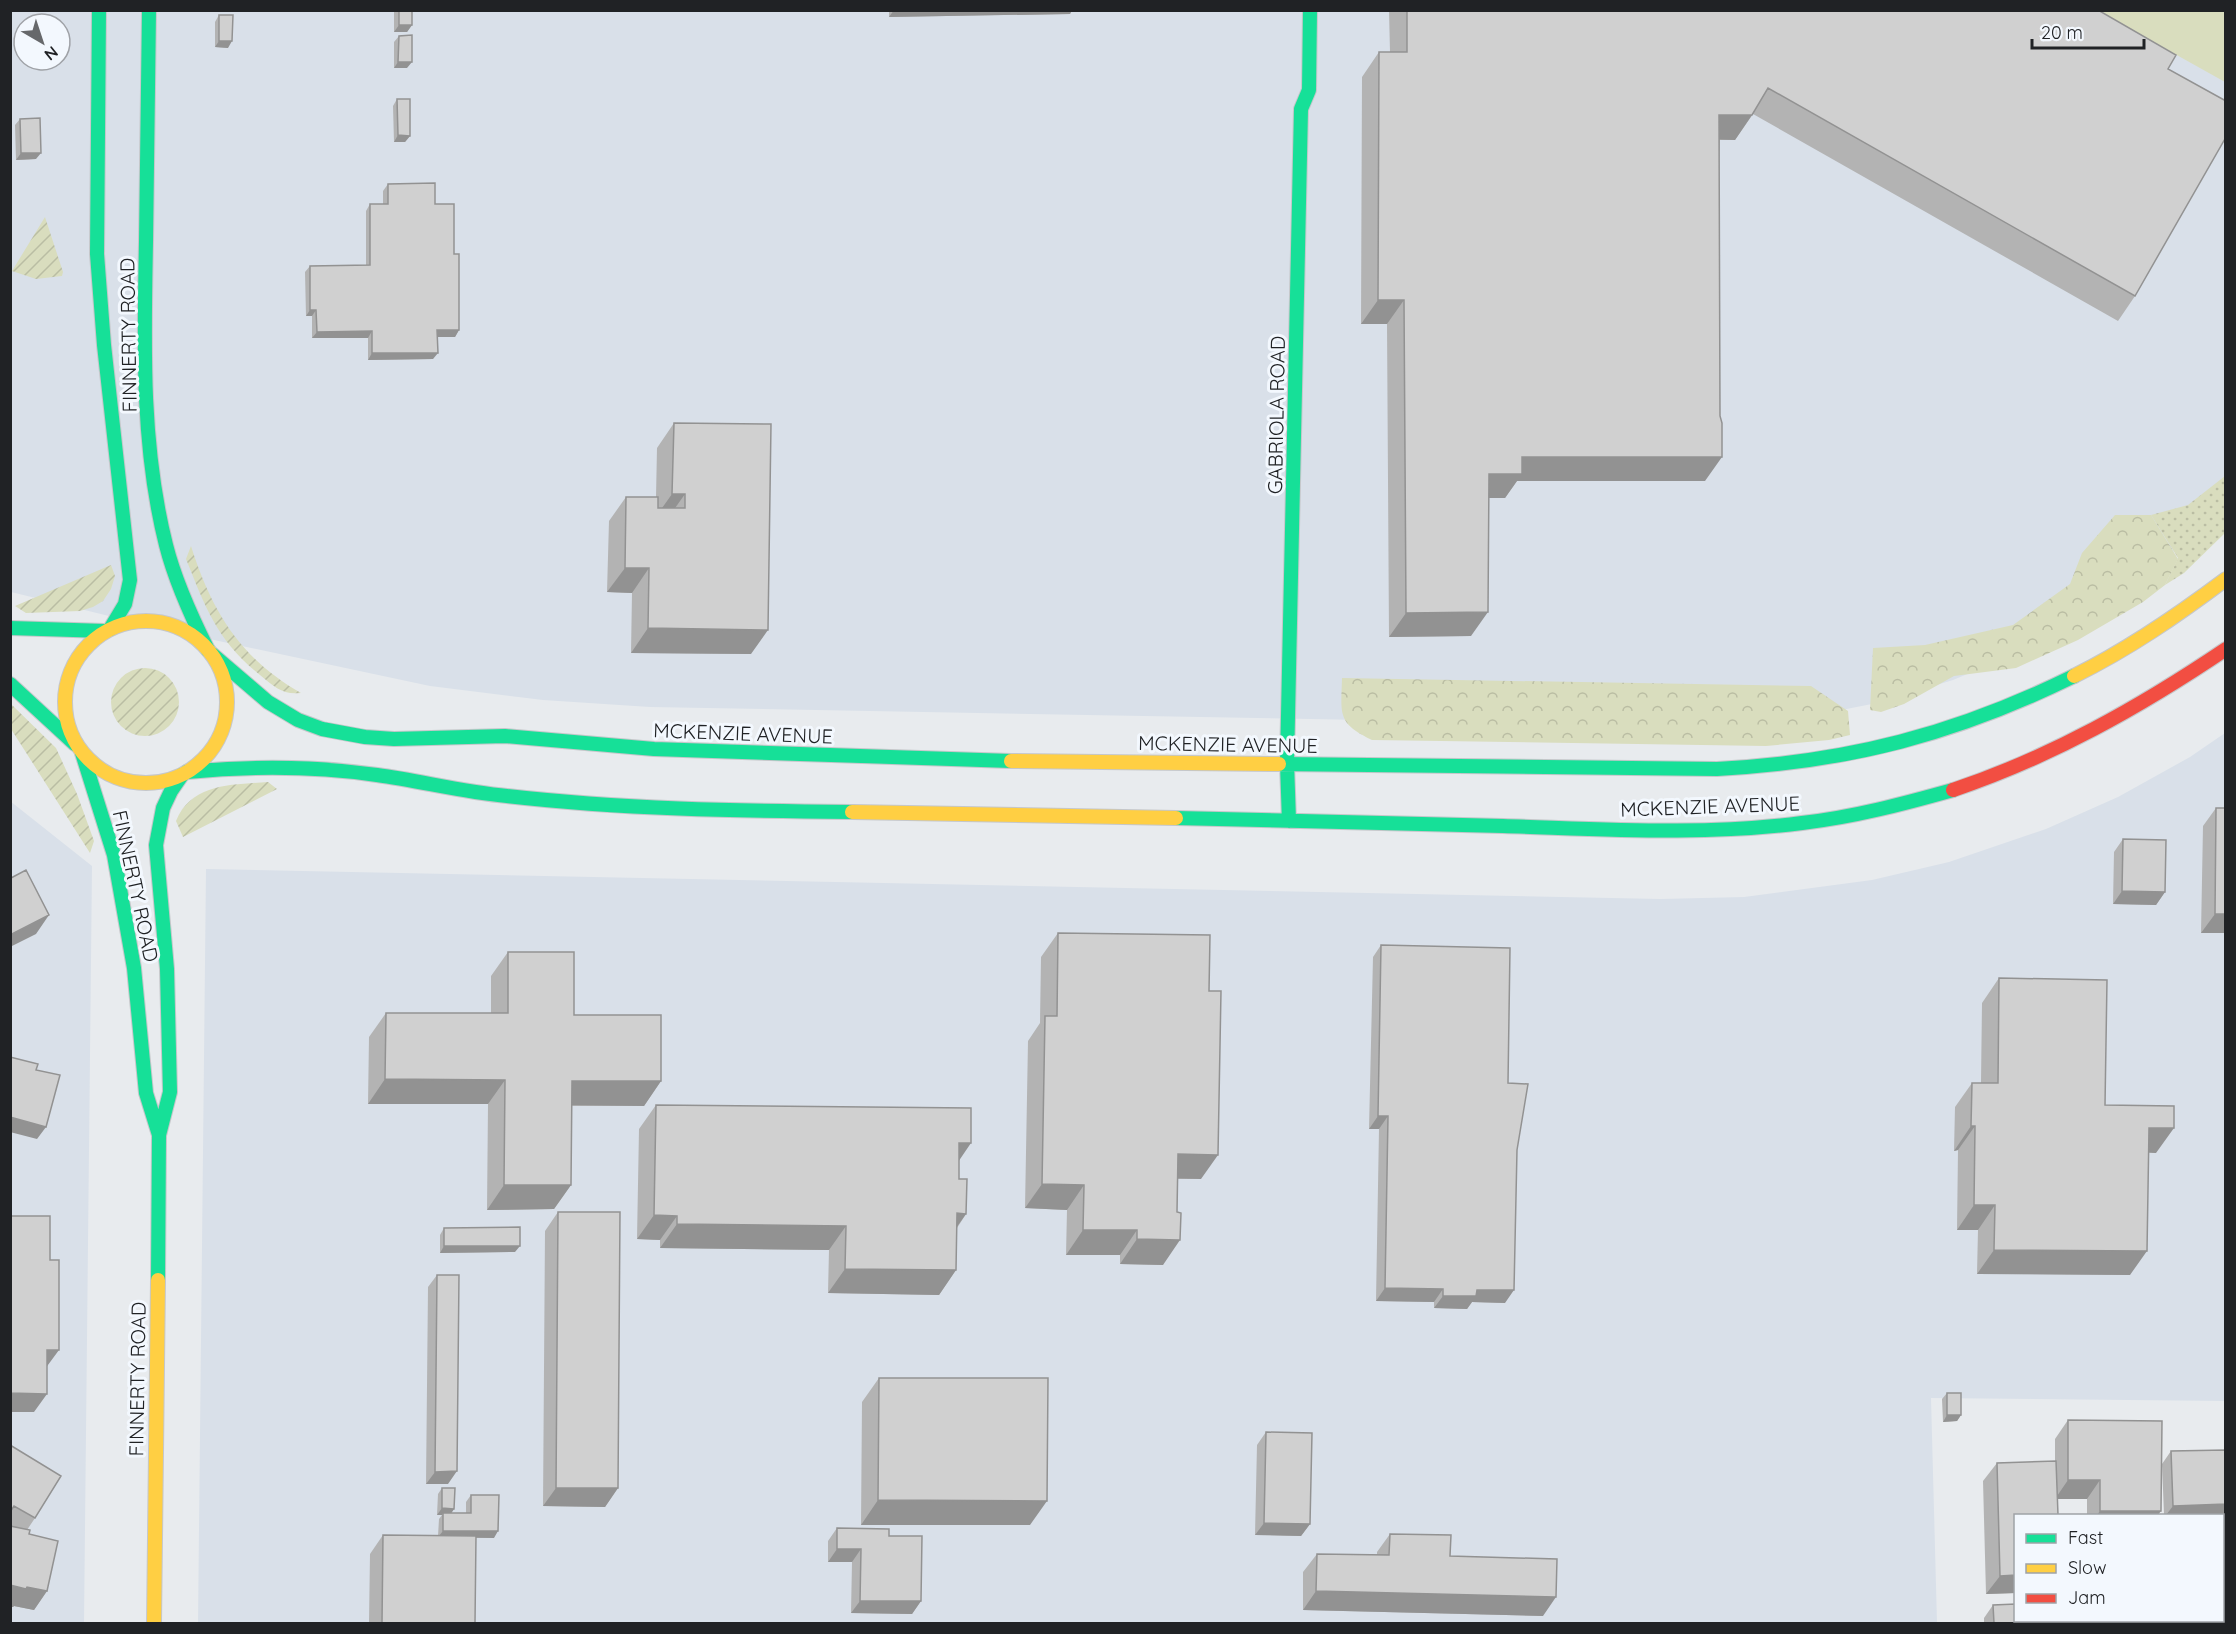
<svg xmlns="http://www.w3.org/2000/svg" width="2236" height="1634" viewBox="0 0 2236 1634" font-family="Quicksand,sans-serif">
<defs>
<pattern id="grass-dots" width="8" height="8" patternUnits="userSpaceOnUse" patternTransform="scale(1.5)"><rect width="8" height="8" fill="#d9ddbe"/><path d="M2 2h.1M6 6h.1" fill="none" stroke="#babda3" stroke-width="1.8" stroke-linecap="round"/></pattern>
<pattern id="forest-crowns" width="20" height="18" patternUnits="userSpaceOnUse" patternTransform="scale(1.5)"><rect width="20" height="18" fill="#d9ddbe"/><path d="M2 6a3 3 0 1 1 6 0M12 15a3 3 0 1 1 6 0" fill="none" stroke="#babda3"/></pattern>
<pattern id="garden-furrows" width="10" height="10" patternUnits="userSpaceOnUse" patternTransform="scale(1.5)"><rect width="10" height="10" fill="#d9ddbe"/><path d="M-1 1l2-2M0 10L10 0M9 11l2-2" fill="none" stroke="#babda3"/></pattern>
</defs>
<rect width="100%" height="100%" fill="#e8ebee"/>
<path fill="#d9e0e9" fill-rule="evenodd" d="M11,11H2225V517L2032,647L1953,680L1877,703L1816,715L1692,726L650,707L543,700L430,686L158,628L11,592ZM24,24H60V60H24Z
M2225,733V1401L1931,1398L1937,1623L198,1624L206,869L1661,899L1744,897L1872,880L1949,862L2046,829L2118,797L2190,757Z
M10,801L92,866L84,1623H11Z"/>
<path fill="url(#grass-dots)" d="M2225,476V533L2184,573L2165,585L2178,558L2151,515L2188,505Z"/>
<path fill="url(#forest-crowns)" d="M2115,515H2151L2178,559L2165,585L2143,602L2078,640L2016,668L1954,676L1904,704L1881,712L1870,710L1873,648L1925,645L2013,625L2070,584L2082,553Z
M1342,678L1811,686L1848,711L1850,735L1829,740L1766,746L1372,740C1337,723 1341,715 1342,678Z"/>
<path fill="#d9ddbe" d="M2098,11H2225V82Z"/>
<path fill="url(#garden-furrows)" d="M45,217L63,272L62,276L36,279L12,271Z
M191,546C212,612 240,658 301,693C282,695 275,687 260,675C217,640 206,609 186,559Z
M111,565L115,576L111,589L103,601L93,607L80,611L26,613L15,606Z
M111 702a34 34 0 1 1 68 0a34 34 0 1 1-68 0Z
M11,704L56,748L77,794L94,841L90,853L11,729Z
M268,782L277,789L183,837L176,821C192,783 232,785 268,782Z"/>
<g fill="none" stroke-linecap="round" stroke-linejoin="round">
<g stroke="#c5c7ca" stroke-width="16">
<path id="fast" d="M99,10L97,254L104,345L130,580L125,604L110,629
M149,10C148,87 147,165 146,242C144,343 141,446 166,545C175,581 191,616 208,650
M10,628L105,631
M212,654L268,702L298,720L322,729L365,737L394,739L505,736L654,749L1011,761
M10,684L75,744
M82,753L114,855L134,968L146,1093L159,1135
M1279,764L1717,769C1849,762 1956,734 2074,676
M187,772C251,766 314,766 377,775C421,781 463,792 507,796C621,809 737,811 852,812
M1176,818C1285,821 1394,824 1503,826C1602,829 1703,836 1802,823C1854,817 1903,804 1953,790
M1289,821L1287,763L1301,109L1309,90L1310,10
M158,1280L159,1135L170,1092L167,969L156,845L163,808L171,791L182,775"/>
</g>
<g stroke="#c5c7ca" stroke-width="16">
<path id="slow" d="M65 702a81 81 0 1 1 162 0a81 81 0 1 1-162 0Z
M2074,676C2129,649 2178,615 2226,579
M1011,761L1279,764
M852,812L1176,818
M154,1624L158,1280"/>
</g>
<g stroke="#c5c7ca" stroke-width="16">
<path id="jam" d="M1953,790C2051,757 2140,707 2226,649"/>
</g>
<use href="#fast" stroke="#16e098" stroke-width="14"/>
<use href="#slow" stroke="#ffcf43" stroke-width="14"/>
<use href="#jam" stroke="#f24e42" stroke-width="14"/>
</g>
<path fill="#b3b3b3" d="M394,10H412V25L407,32H394Z
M889,10H1072L1070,14L889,17Z
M1389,10H2098L2168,69L2135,296L2118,321L1753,114L1735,140H1720L1705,481H1517L1505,498H1489L1471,636L1389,637L1387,324H1361L1362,77L1379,52H1390Z
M219,15L228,48L215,47V22Z
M399,36L407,68H394V42Z
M397,99L410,136L405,142H394L393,106Z
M20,119L36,159L16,160L15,125Z
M388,184L435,204L454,254L459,330L455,337H437L433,359L368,360V338H312V316H306L305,272L310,266L366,265V211L370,204H383V191Z
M674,423L751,654L631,653L632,593L607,592L609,521L626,497H656L657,448Z
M2216,808L2226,933H2201L2203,826Z
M2123,839L2165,892L2156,905L2113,904L2114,852Z
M1058,933L1209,991L1201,1179H1178L1163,1265L1120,1264V1255H1066L1067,1210L1025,1208L1028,1041L1040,1023L1041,957Z
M1381,945L1508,1083L1517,1150L1505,1303L1472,1302L1467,1309L1434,1308V1302L1376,1301L1379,1129H1369L1373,957Z
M508,952L574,1015L661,1081L644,1106H572L571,1185L554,1209L487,1210L488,1104H368L369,1037L386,1013H491V976Z
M1999,978L2105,1105L2156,1153L2149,1152L2130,1275L1977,1274L1978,1230H1957L1958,1150L1954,1151L1955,1107L1972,1083H1981L1982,1003Z
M656,1105L959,1160V1179L966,1214L957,1228L956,1270L939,1295L828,1293L829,1250L660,1248V1240L637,1239L639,1129Z
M558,1212L618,1488L605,1507L543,1506L545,1231Z
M444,1228L515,1252L440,1253V1235Z
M437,1275L448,1484H426L428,1287Z
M879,1378L1030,1525H861L862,1402Z
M1947,1393L1961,1415L1957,1421L1943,1422L1942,1399Z
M2068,1420L2158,1515H2087V1499H2057L2016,1515V1593L1986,1594L1983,1481L1997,1463L2055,1461V1439Z
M1266,1432L1310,1524L1301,1536L1255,1535L1257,1445Z
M10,1445L35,1518L27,1530L47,1591L34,1610L14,1606L13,1607H10Z
M2226,1450V1517H2223V1515H2164L2162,1464L2171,1451Z
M442,1488L454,1509L451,1513H466V1502L471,1495L494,1538H476L475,1623H369L370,1554L383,1535L438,1536L439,1519L442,1515H437L438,1494Z
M837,1528L921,1601L912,1614L851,1613L852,1562H828V1541Z
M1390,1534L1450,1556L1543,1616L1303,1610V1572L1317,1554L1377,1555V1552Z
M1993,1605L2078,1623H1984V1618Z"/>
<path fill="#929292" d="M894,10H1072L1070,14L889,17Z
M399,25H412L407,32H394Z
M219,41H232L228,48L215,47Z
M398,62H412L407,68H394Z
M1719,115H1752L1735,140L1702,139Z
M398,135L410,136L405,142H394Z
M21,153H41L36,159L16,160Z
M1378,300H1404L1387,324H1361Z
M310,310H316L312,316H306Z
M437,330H459L455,337H433Z
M372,331L368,338H312L317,332Z
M372,353H438L433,359L368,360Z
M1522,457H1722L1705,481H1517L1505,498H1472L1489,474Z
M672,494H685L668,518H655Z
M625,568H649L632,593L607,592Z
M1488,612L1471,636L1389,637L1406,613Z
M648,628L768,630L751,654L631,653Z
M2122,891L2165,892L2156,905L2113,904Z
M2215,914H2226V933H2201Z
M49,915L36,934L10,947V935Z
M385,1079L505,1080L488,1104H368Z
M572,1081H661L644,1106L555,1105Z
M1378,1116H1388L1379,1129H1369Z
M10,1117L46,1127L37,1139L10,1132Z
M1971,1126H1975L1958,1150L1954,1151Z
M2149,1128H2174L2156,1153L2132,1152Z
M959,1143H971L954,1168Z
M1178,1154L1218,1155L1201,1179L1161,1178Z
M1042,1184L1084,1185L1067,1210L1025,1208Z
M504,1185H571L554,1209L487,1210Z
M1974,1205H1995L1978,1230H1957Z
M957,1213L966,1214L949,1238Z
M654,1215L677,1216L660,1240L637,1239Z
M677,1224L846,1226L829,1250L660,1248Z
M1083,1230H1137L1120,1255H1066Z
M1137,1239L1180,1240L1163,1265L1120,1264Z
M444,1246H520L515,1252L440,1253Z
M1994,1250L2147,1251L2130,1275L1977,1274Z
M845,1269L956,1270L939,1295L828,1293Z
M1385,1288L1443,1289L1434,1302L1376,1301Z
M1477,1290H1514L1505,1303L1472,1302L1467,1309L1434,1308L1443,1296Z
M47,1350H59L45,1369Z
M10,1393L47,1394L34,1412H10Z
M1947,1415H1961L1957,1421L1943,1422Z
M457,1471L448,1484H426L435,1472Z
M2068,1480H2100L2087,1499H2055Z
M556,1488H618L605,1507L543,1506Z
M878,1500L1047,1501L1030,1525H861Z
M2226,1504V1517H2223V1515H2166L2173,1506Z
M442,1508L454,1509L450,1515L443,1513L442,1515H437Z
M2100,1511H2161L2158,1515H2097Z
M1264,1523L1310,1524L1301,1536L1255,1535Z
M443,1531H498L494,1538L438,1537Z
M837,1549H861L852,1562H828Z
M2016,1575V1593L1986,1594L2000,1576Z
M10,1585L27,1587L47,1591L34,1610L14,1606L13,1607H10Z
M1316,1591L1556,1597L1543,1616L1303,1610Z
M860,1601H921L912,1614L851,1613Z"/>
<path fill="#d0d0d0" stroke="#929292" stroke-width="1.5" d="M399,10H412V25H399Z
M1407,10H2098L2176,55L2168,69L2226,101V137L2135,296L1768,88L1752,115H1719L1720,416L1722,423V457H1522V474H1489L1488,612L1406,613L1404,300H1378L1379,52H1407Z
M219,15H233L232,41H219Z
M412,35V62H398L399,36Z
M397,99H410V136L398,135Z
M40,118L41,153H21L20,119Z
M435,183V204H454V254H459V330H437L438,353H372V331L317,332L316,310H310V266L370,265V204H388V184Z
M674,423L771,424L768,630L648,628L649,568H625L626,497H658V508H685V494H672Z
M2216,808H2226V914H2215Z
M2123,839L2166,840L2165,892L2122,891Z
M26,870L49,915L10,935V877L11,878Z
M1058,933L1210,935L1209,991H1221L1218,1155L1178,1154L1177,1212L1181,1213L1180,1240L1137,1239V1230H1083L1084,1185L1042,1184L1045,1016H1057Z
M1381,945L1510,948L1508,1083L1528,1084L1517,1150L1514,1290H1477L1476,1296H1443V1289L1385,1288L1388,1116H1378Z
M508,952H574V1015H661V1081H572L571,1185H504L505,1080L385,1079L386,1013H508Z
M1999,978L2107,980L2105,1105L2174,1106V1128H2149L2147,1251L1994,1250L1995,1205H1974L1975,1126H1971L1972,1083H1998Z
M10,1057L38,1064L36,1070L60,1075L46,1127L10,1117Z
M656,1105L971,1108V1143H959V1179H967L966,1214L957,1213L956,1270L845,1269L846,1226L677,1224V1216L654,1215Z
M558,1212H620L618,1488H556Z
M10,1216H50V1260H59V1350H47V1394L10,1393Z
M520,1227V1246H444V1228Z
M437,1275H459L457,1471L435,1472Z
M879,1378H1048L1047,1501L878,1500Z
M1947,1393H1961V1415H1947Z
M2068,1420L2162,1421L2161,1511H2100V1480H2068Z
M1266,1432L1312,1433L1310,1524L1264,1523Z
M10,1445L61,1476L35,1518L14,1506L10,1512Z
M2226,1450V1504L2173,1506L2171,1451Z
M2056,1461L2058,1515H2016V1575L2000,1576L1997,1463Z
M442,1488H455L454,1509L442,1508Z
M471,1495H499L498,1531H443V1513H471Z
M10,1526L30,1530L29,1534L58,1541L47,1591L27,1587L26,1589L10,1585Z
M837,1528L889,1529V1536H922L921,1601H860L861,1549H837Z
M1390,1534L1451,1535L1450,1556L1557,1559L1556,1597L1316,1591L1317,1554L1389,1555Z
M383,1535L476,1536L475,1623H382Z
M2016,1604V1620H2078V1623H1994L1993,1605Z"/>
<g text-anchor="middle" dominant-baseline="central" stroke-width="6" stroke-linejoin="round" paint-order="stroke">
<g font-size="20" fill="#202225" stroke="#f3f8fe">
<text transform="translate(128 335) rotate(-91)">FINNERTY ROAD</text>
<text transform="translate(1276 415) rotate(-89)">GABRIOLA ROAD</text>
<text transform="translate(743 733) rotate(2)">MCKENZIE AVENUE</text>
<text transform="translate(1228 744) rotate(1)">MCKENZIE AVENUE</text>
<text transform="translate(1710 806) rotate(-2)">MCKENZIE AVENUE</text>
<text transform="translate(136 886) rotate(78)">FINNERTY ROAD</text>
<text transform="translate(137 1379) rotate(-89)">FINNERTY ROAD</text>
</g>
</g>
<rect width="2236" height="1634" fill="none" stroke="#202225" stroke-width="24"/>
<rect x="2014" y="1514" width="210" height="108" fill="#f3f8fe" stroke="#9fa2a7" stroke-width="1.5"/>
<rect x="2026" y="1534" width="30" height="9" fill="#16e098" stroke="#9fa2a7" stroke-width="1.5"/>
<text x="2068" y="1544" font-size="18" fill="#202225">Fast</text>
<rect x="2026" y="1564" width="30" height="9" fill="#ffcf43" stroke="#9fa2a7" stroke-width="1.5"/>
<text x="2068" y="1574" font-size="18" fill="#202225">Slow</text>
<rect x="2026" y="1594" width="30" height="9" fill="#f24e42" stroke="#9fa2a7" stroke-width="1.5"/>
<text x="2068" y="1604" font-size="18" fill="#202225">Jam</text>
<g transform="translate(42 42) rotate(141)"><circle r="28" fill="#f3f8fe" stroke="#9fa2a7" stroke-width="1.5"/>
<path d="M0-4.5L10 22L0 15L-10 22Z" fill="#66686b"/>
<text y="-9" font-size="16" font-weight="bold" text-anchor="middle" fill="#202225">N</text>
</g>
<path d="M2032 39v9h112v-9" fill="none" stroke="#202225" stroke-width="3"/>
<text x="2041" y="39" font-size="18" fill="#202225" stroke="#f3f8fe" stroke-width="4.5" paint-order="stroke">20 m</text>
</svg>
